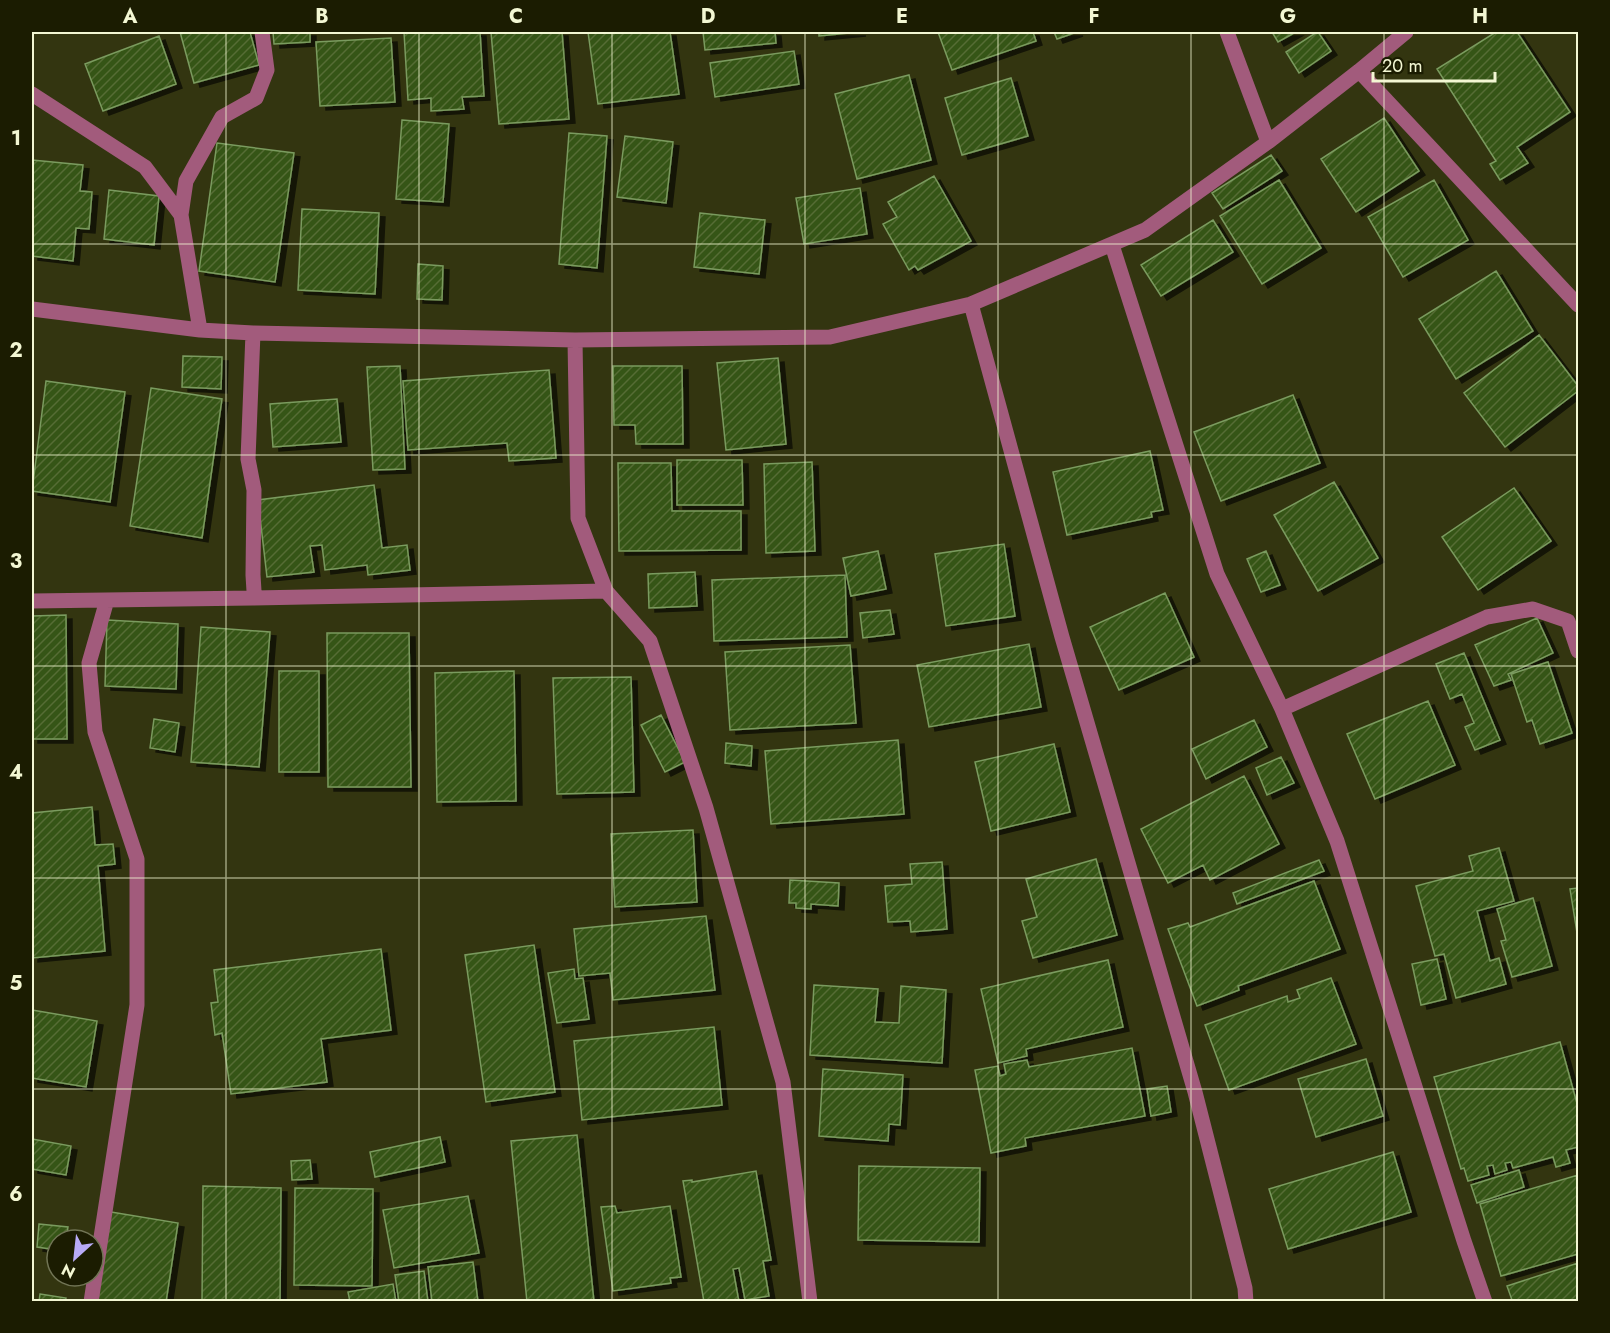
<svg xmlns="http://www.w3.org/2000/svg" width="1610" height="1333" viewBox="0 0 1610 1333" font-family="Jost,sans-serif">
<defs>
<pattern id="building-hatch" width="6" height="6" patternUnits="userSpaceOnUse" patternTransform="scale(1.5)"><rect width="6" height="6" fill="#365414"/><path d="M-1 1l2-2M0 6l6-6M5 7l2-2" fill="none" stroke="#546d35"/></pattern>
<filter id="shadow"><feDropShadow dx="6" dy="4" stdDeviation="0" flood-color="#0009"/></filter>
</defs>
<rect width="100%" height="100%" fill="#333510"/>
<path fill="url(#building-hatch)" stroke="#7a9b5e" stroke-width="1.5" filter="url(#shadow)" d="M180,32H250L259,65L194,83Z
M273,32H310V42L274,44Z
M404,32H480L484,96L462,97L464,109L431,111V98L408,100Z
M491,32H562L569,119L499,124Z
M588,32H670L679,94L598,104Z
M703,32H775L776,43L705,50Z
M819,32H860L819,36Z
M938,32H1033L1036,41L952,70Z
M1054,32H1077L1057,39Z
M1272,32H1296L1278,42Z
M1317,32H1318L1331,51L1299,73L1286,52Z
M1496,32H1517L1570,112L1517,147L1528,163L1500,180L1490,164L1496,161L1437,69Z
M159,36L176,84L103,111L85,64Z
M391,38L395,102L320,106L316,42Z
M794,51L799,84L715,97L710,63Z
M909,75L931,160L857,179L835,94Z
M1011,78L1028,136L962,155L945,98Z
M1384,118L1419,171L1356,212L1321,159Z
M402,120L449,124L443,202L396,199Z
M569,133L607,136L597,268L559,264Z
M625,136L673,142L666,203L617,197Z
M217,143L294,153L275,282L199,271Z
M1271,155L1282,171L1223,209L1212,193Z
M32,160L83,165L80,191L92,192L89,229L76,228L73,261L32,256Z
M934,176L971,241L918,270L915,266L909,270L883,224L897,217L888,202Z
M1279,180L1321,248L1262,284L1220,216Z
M1434,180L1468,240L1403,277L1368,217Z
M860,188L867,234L804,244L796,198Z
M109,190L159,196L154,245L104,239Z
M302,209L379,213L375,294L298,290Z
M700,213L765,220L759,274L694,267Z
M1213,220L1233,252L1161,296L1141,265Z
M418,264L443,266L442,300L417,299Z
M1496,271L1533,331L1456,379L1419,319Z
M1539,335L1578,386V391L1505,447L1464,393Z
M183,356L222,357L221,389L182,387Z
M778,358L786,444L726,450L717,363Z
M400,366L405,469L373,470L367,367Z
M613,366H682L683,444H636L635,425H614Z
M549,370L556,458L509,461L507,443L408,450L403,381Z
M46,381L125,392L110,502L32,491Z
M151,388L222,399L202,538L130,526Z
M1293,395L1320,463L1221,501L1194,432Z
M337,399L341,442L273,447L270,404Z
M1150,451L1163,510L1151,512L1152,517L1067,535L1053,472Z
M677,460H742L743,505H677Z
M812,462L815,551L766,553L764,464Z
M618,463H671L672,511H741V550L619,551Z
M1334,482L1378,558L1318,591L1274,515Z
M374,485L382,548L407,545L410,570L368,575L367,565L325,570L322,545L310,546L314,572L267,577L258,500Z
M1514,488L1551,541L1478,590L1442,537Z
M1004,544L1015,616L946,626L935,554Z
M878,551L886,589L851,596L843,558Z
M1266,551L1280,585L1261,592L1247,559Z
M695,572L697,606L649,608L648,574Z
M845,575L847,637L714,641L712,580Z
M1165,593L1194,657L1119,690L1090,627Z
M890,610L894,634L863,638L860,613Z
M66,615L67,739H32V616Z
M1537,618L1553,653L1508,674L1511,680L1494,686L1475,645Z
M107,620L178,624L176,689L105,686Z
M201,627L270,632L259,767L191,762Z
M327,633H409L411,787H328Z
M1029,644L1041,707L929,727L917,665Z
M850,645L856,723L730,730L725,652Z
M1464,653L1500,740L1475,750L1465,727L1474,723L1462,694L1450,699L1436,664Z
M1548,662L1572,733L1540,744L1532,720L1527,722L1511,674Z
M279,671H319V772H279Z
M514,671L516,801L437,802L435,673Z
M631,677L634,792L557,794L553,678Z
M1428,701L1455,765L1375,799L1347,734Z
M661,715L685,762L665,772L641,725Z
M154,719L179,723L175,752L150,748Z
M1254,720L1267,747L1206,779L1192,749Z
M898,740L904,814L771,824L765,751Z
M726,743L752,746L751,766L725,763Z
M1054,744L1070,812L991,831L975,762Z
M1281,757L1294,783L1267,795L1256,768Z
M1244,776L1279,844L1210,880L1203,865L1168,883L1141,829Z
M92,807L95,845L113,844L115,864L98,866L105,951L32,958V813Z
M693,830L697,902L615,907L611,834Z
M1499,848L1514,901L1477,911L1490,961L1499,958L1506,984L1456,998L1444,954L1435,956L1416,886L1473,871L1469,856Z
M1096,859L1117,935L1033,958L1022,921L1037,917L1026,879Z
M1319,860L1324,871L1237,904L1233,893Z
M942,862L947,929L911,932L910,921L888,922L885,886L912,884L910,864Z
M790,880L839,883L838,906L811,904V909L796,908V903H789Z
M1314,881L1340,949L1238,986L1239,990L1197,1006L1168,929L1188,923L1190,927Z
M1578,888V939L1570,889Z
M1533,898L1552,966L1512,977L1501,941L1506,940L1497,909Z
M706,916L715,990L613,1000L610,973L579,976L574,929Z
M534,945L555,1092L486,1102L465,955Z
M381,949L391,1030L321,1039L327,1082L231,1094L222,1033L215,1035L211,1003L218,1002L214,970Z
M1437,959L1446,999L1421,1005L1412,964Z
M1108,960L1123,1027L1026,1049L1027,1056L998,1063L981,989Z
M574,969L575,979L583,978L589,1019L557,1023L548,973Z
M1331,978L1356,1044L1229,1090L1205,1025L1287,996L1288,1002L1300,998L1297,990Z
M814,985L878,989L875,1022L899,1023L901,986L946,990L942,1063L810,1055Z
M32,1010L97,1021L86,1087L32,1078Z
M714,1027L722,1105L582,1120L574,1041Z
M1560,1042L1578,1107V1147L1566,1150L1570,1163L1556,1167L1553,1157L1513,1168L1511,1162L1505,1163L1507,1170L1495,1174L1493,1165L1487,1166L1489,1175L1468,1181L1464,1168L1461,1169L1434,1077Z
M1132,1048L1145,1116L1025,1138L1026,1146L991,1153L975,1070L998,1066L1000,1076L1006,1074L1004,1064L1027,1060L1029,1067Z
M1366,1059L1383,1116L1316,1137L1298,1079Z
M823,1069L903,1075L900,1125L889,1124L888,1141L819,1136Z
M1167,1086L1171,1112L1151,1116L1147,1089Z
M577,1135L594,1302H527L511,1141Z
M440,1137L445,1162L375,1177L370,1152Z
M32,1139L71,1146L66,1175L32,1169Z
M1393,1152L1411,1212L1288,1249L1269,1189Z
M310,1160L312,1179L292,1180L291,1161Z
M859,1166L980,1168L979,1242L858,1240Z
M1519,1170L1524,1187L1477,1203L1471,1185Z
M756,1171L771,1260L763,1261L769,1296L745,1300L739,1268L733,1269L739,1302H704L683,1181L692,1180V1182Z
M1578,1175V1254L1501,1276L1480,1204Z
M203,1186L281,1188L280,1302H202Z
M295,1188L373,1189L372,1286L294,1285Z
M468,1196L479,1253L394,1268L383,1210Z
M615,1206L617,1213L670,1206L681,1277L670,1278L671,1283L613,1291L601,1207Z
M111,1212L178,1223L166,1302H97Z
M39,1224L68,1227L66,1240H57V1250L37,1247Z
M473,1262L478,1302H432L428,1267Z
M1578,1263V1302H1507L1512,1300L1507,1286Z
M424,1271L428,1302H399L395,1275Z
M393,1284L396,1302H350L348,1292Z
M40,1294L66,1298L65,1302H39Z"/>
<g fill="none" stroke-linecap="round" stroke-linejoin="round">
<path stroke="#a25b7c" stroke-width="15" d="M1227,32L1268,142
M1359,71L1578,305
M32,94L145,167L181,215
M1112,245L1217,574L1282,709L1337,841L1464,1241L1485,1302
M971,304L1062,637L1195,1092L1245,1288L1246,1302
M32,309L200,330L253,333L575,340L830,337L971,304L1145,230L1268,142L1359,71L1406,32
M200,330L181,215L186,181L222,117L256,98L267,70L262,32
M575,340L578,518L606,591L650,641L706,808L783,1082L810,1302
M253,598L254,591L253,575L254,490L248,459L253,333
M32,601L253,598L606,591
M1282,709L1487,617L1533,609L1568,621L1578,651
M91,1302L137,1005V859L95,732L89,663L107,600"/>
</g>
<path fill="none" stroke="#f3f7d3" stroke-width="1.5" stroke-opacity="0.55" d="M226,32V1302M419,32V1302M612,32V1302M805,32V1302M998,32V1302M1191,32V1302M1384,32V1302M32,244H1578M32,455H1578M32,666H1578M32,878H1578M32,1089H1578"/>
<rect width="1610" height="1333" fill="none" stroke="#1b1c01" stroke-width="66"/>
<g transform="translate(75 1258) rotate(207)"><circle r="28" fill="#1b1c01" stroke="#717455" stroke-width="1.5"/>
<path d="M0-4.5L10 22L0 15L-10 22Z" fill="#b8abf7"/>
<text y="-9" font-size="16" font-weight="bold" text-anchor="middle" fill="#f3f7d3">N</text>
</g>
<path d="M1373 72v9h122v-9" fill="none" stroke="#f3f7d3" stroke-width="3"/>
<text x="1382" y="72" font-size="18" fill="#f3f7d3" stroke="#1b1c01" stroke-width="4.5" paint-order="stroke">20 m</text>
<rect x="33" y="33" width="1544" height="1267" fill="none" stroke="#f3f7d3" stroke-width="2"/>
<g font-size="20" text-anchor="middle" font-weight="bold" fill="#f3f7d3">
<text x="130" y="23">A</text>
<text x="322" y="23">B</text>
<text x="516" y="23">C</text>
<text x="708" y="23">D</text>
<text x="902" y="23">E</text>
<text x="1094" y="23">F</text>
<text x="1288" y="23">G</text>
<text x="1480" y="23">H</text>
<text x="16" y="145">1</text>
<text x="16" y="357">2</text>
<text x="16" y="568">3</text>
<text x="16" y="779">4</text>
<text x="16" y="990">5</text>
<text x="16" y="1201">6</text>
</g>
</svg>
